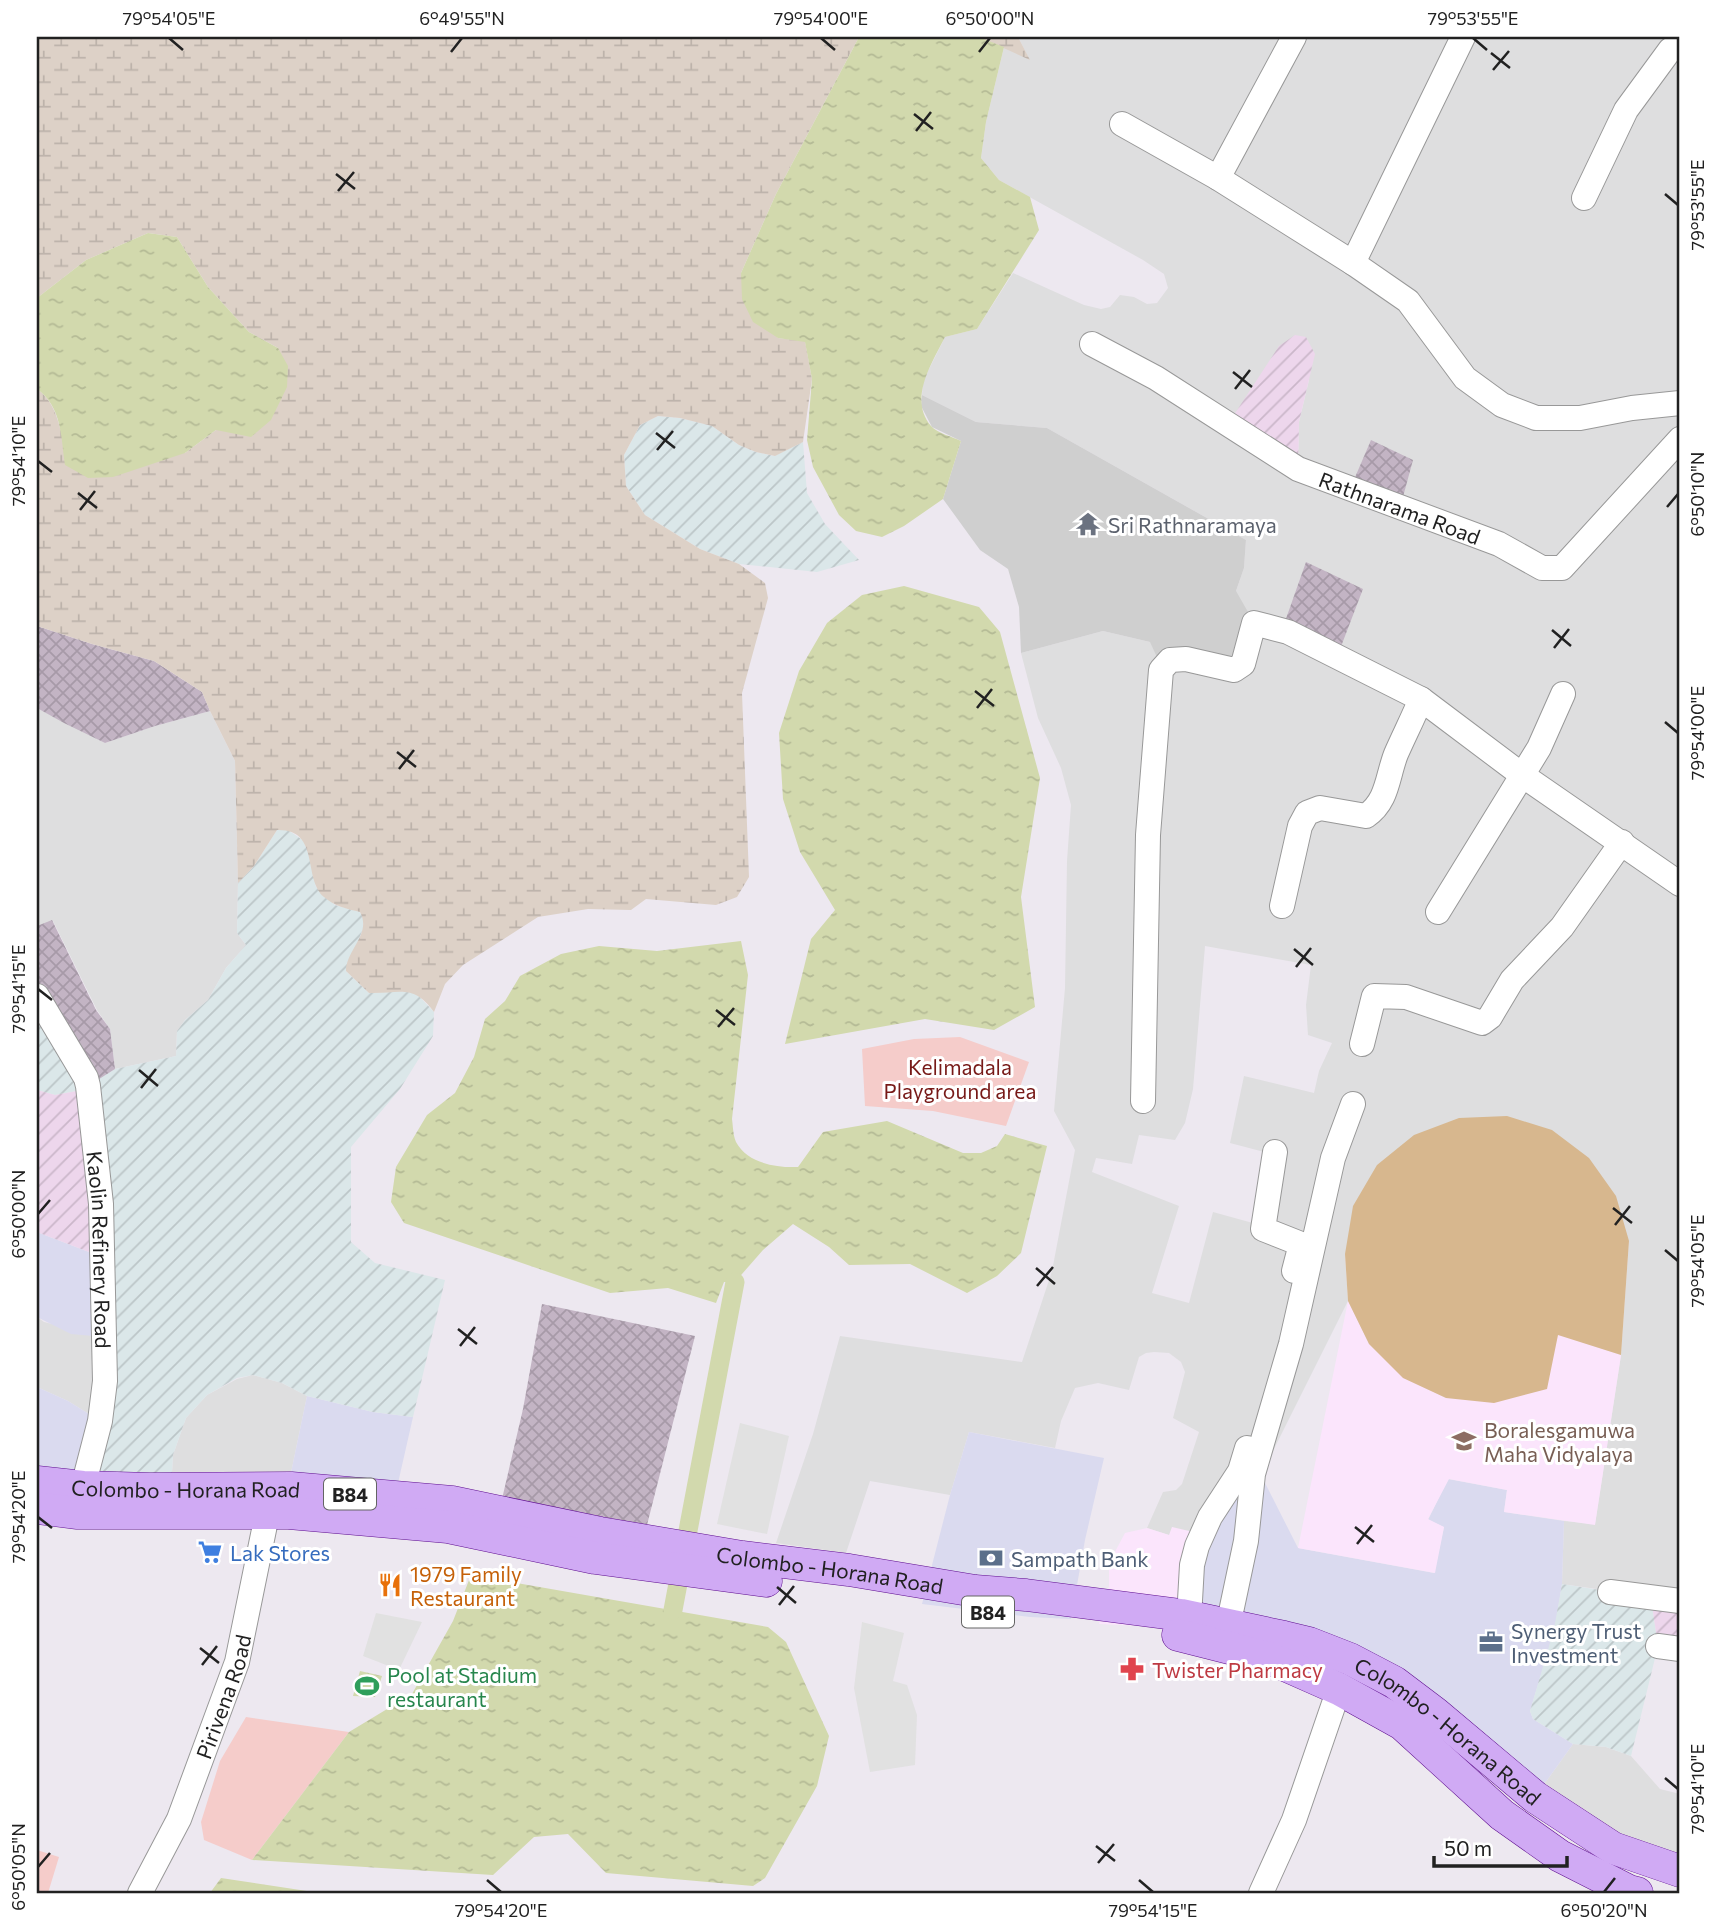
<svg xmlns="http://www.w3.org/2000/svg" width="1717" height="1930" viewBox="0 0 1717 1930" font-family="Commissioner,sans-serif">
<defs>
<pattern id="industrial-furrows" width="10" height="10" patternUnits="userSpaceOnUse" patternTransform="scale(1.75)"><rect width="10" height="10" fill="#dbe7e9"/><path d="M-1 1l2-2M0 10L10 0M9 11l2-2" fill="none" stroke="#bcc6c8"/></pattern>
<pattern id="construction-cross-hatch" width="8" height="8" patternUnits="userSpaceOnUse" patternTransform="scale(1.75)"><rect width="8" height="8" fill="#c3b4c4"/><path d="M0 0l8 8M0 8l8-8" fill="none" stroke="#a79aa8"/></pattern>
<pattern id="farmland-furrows" width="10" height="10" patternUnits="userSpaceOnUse" patternTransform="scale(1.75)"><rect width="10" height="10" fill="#edd6ec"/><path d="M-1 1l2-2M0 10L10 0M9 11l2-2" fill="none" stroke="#cbb7ca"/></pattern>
<pattern id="wetland-marsh" width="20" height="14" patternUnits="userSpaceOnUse" patternTransform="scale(1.75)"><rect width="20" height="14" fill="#ddd1c7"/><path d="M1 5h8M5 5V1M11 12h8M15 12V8" fill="none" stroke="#bdb3ab"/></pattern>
<pattern id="water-ripples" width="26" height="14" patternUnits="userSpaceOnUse" patternTransform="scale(1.75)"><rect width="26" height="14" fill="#d2d9ad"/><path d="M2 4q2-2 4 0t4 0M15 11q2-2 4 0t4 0" fill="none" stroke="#b4ba95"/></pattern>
</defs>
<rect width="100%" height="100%" fill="#ede8f0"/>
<path fill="#dededf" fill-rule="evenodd" d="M1018,37H1680V1601L1562,1584L1564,1521L1595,1524L1621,1355L1629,1241L1345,1254L1348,1301L1261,1475L1202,1534L1169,1535L1147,1528L1163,1492L1176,1490L1182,1484L1199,1432L1173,1418L1185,1372L1181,1362L1169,1353L1154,1352L1146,1353L1139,1357L1129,1390L1098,1383L1075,1388L1061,1421L1055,1448L969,1432L950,1495L870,1481L846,1553L776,1543L813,1434L840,1336L1022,1362L1052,1271L1075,1150L1054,1111L1065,988L1067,861L1071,805L1061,768L1038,718L1021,653L1103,631L1150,642L1236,591L1244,568L1246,540L1047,428L976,422L922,395L923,381L945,337L977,329L1013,273L1084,305L1101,309L1110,307L1120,295L1134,297L1147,304L1157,303L1168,288L1164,274L1143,260L999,180L981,158L986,122L1004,47L1029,59ZM1260,377L1309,380L1299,422L1298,468L1228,424ZM1205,946L1311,965L1306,1005L1308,1035L1332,1043L1319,1071L1314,1093L1244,1076L1230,1143L1268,1153L1260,1225L1213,1212L1189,1303L1152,1293L1179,1206L1092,1172L1096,1158L1132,1164L1139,1135L1175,1140L1185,1123L1193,1089Z
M37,708L105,743L155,726L210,711L235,761L238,883L237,933L246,945L226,968L208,1000L185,1020L177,1031L176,1056L115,1069L110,1029L97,1010L53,921L37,926Z
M37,1317L44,1322L104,1337L100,1421L68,1401L37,1387Z
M253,1375L282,1383L307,1396L283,1511L178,1512L172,1473L173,1455L186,1418L207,1395L237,1379Z
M1573,1744L1606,1747L1631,1756L1660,1789L1680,1794V1871L1535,1797Z"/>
<path fill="#dadaef" d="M37,1232L102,1257L104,1337L71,1334L37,1317Z
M37,1387L68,1401L100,1421L88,1508L37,1498Z
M307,1396L373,1412L413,1417L391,1514L283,1511Z
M969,1432L1104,1458L1085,1540L1071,1619L1030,1617L922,1604L950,1495Z
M1261,1475L1298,1548L1434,1573L1444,1527L1428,1520L1448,1479L1507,1490L1504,1512L1564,1521L1562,1584L1555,1629L1530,1711L1533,1719L1573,1744L1535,1797L1333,1652L1268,1650L1190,1597L1210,1517Z"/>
<path fill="url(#industrial-furrows)" d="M658,416L680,418L712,426L739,445L756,452L774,456L803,442L807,493L825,524L859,560L817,572L739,564L700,549L645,515L626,486L624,455L640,425Z
M277,830H288L304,841L313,869L316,887L335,905L360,912L363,918V929L346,971L369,993L398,991L416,993L434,1012L433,1036L400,1089L351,1147V1242L375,1263L445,1280L413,1417L373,1412L307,1396L282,1383L253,1375L237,1378L207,1395L186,1418L173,1455L172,1473L178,1512L88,1508L105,1381L77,1091L55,1095L37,1090V996L88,1085L115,1069L176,1056L177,1031L185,1020L208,1000L226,968L246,945L237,933L238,883L254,866Z
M1562,1584L1651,1598L1658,1646L1631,1756L1606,1747L1573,1744L1533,1719L1530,1711L1554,1629Z"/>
<path fill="#fbe5fc" d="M1348,1301L1369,1344L1403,1377L1446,1398L1557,1334L1621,1355L1595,1525L1504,1512L1507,1490L1449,1479L1428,1519L1444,1527L1435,1573L1298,1548Z
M1172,1527L1202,1534L1183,1628L1099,1624L1109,1586V1563L1125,1533L1147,1528L1169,1535Z"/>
<path fill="#cfcfcf" d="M922,395L976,422L1047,428L1246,540L1244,568L1236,591L1252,619L1242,660L1161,666L1150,642L1103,631L1021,653L1019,607L1008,569L980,550L943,499L961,441L932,427L921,406Z"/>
<path fill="url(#construction-cross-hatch)" d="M1371,440L1413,460L1400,508L1350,489Z
M1306,562L1363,589L1337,657L1282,630Z
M37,626L92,644L154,661L202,692L210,711L155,726L105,743L64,723L37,708Z
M52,920L96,1010L110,1029L115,1069L88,1086L37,996V926Z
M542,1304L695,1336L647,1525L502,1499L523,1409Z"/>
<path fill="url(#farmland-furrows)" d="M1295,335L1306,337L1315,354L1299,422L1298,469L1228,424L1279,346Z
M37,1090L55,1095L77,1091L102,1257L37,1232Z
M1651,1598L1680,1601V1649L1658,1646Z"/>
<path fill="url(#wetland-marsh)" d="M37,37H859L776,194L741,273L778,338L805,341L812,379L803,442L775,456L756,452L739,445L712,426L680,418L658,416L640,425L624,455L626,486L645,515L700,549L739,564L765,583L768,598L742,693L749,877L737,897L716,905L646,899L631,910L588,909L538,917L463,965L445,984L434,1012C413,983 400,994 369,993L346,971C346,950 372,934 360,912C347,909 334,906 324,897C302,878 321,829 277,830L254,866L238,883L235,761L210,711L202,692L154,661L92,644L37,626V389C50,398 56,412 60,428L185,453L216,430L278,348L249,332L208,287L177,237L148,233L86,260L37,298Z
M979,37H1018L1030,60Z"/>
<path fill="#f5ccca" d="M960,1037L1029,1062L1006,1126L933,1111L865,1106L862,1049L914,1039Z
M246,1717L349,1732L252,1860L204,1840L201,1822L220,1761Z
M37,1850L59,1857L48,1893H37Z"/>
<path fill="#d7b78e" d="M1507,1116L1552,1130L1589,1158L1616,1196L1629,1241L1621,1355L1558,1335L1547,1389L1494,1403L1446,1398L1403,1378L1369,1344L1348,1301L1345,1254L1353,1206L1377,1165L1414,1135L1459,1118Z"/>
<path fill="#e1e1e1" d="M740,1423L789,1436L767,1534L717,1524Z
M376,1613L422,1622L399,1670L363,1656Z
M862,1622L904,1633L893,1681L907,1685L917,1715L915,1765L870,1772L854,1688Z"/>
<path fill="url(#water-ripples)" d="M859,37H979L1004,47L986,122L981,158L999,180L1030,197L1039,230L977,329L945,337C932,363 908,399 931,426C937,433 953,437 961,441L943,499L904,526L882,537L856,531L839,515L813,467L807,440L812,379L805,342L778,338L753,322L742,299L741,273L776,194Z
M148,233L177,237L208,287L249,332L278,348L288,366L287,387L271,420L251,437L216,430L185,453L113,477L88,478L65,465C61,437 62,407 37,389V298L86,260Z
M904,586L979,607L1000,632L1040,778L1021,897L1035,1007L994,1030L925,1019L785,1044L811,939L835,910L800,852L783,799L779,733L799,671L827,623L862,595Z
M741,941L748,975L732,1119C733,1126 733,1135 736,1142C747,1163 776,1168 798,1167L823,1132L887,1121L963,1153H981L997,1146L1005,1134L1047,1146L1021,1253L997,1276L967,1293L910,1264L849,1265L829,1247L793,1224L763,1250L735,1282H724L716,1303L668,1288L610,1293L404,1223L391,1202L396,1167L427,1115L455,1093L474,1057L485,1019L505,1001L520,976L561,954L599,946L657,951Z
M471,1575L768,1627L786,1642L829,1736L817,1786L765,1878L753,1886L606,1873L568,1834L534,1837L493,1875L252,1860L349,1732L412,1694L453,1621Z
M360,1671L382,1676L375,1697L353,1696Z
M221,1878L320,1893H210Z"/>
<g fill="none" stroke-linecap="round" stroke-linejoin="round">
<path stroke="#d2d9ad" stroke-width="19" d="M673,1610L735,1282"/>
<g stroke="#989898" stroke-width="26">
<g id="minor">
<path d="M1122,124L1218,178L1353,263L1463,37"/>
<path d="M1218,178L1294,37"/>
<path d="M1584,198L1626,110L1670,50L1680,43"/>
<path d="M1353,263L1408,301L1465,378L1502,405L1536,418H1580L1632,408L1680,403"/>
<path id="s1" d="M1092,344L1156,378L1298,469L1499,544L1542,568H1562L1680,439"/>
<path d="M1282,906L1300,826L1307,813L1320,808L1366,816C1388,801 1387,777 1396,754C1404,736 1413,718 1421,699"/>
<path d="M1438,912L1539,748L1563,694"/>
<path id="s2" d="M37,996L86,1078L88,1086L101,1204L105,1381L100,1421L79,1502"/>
<path d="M1362,1044L1374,996L1406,997L1482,1023L1490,1017L1512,980L1562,927L1622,842"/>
<path d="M1143,1101L1148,835L1161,670L1170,660L1186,659L1234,670L1243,664L1254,623L1288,632L1421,699L1522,775L1680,884"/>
<path d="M1275,1152L1263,1229L1301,1244L1294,1271"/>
<path d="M1610,1592L1680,1601"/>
<path d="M1189,1618L1192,1565L1197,1546L1210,1517L1240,1471L1247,1448"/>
<path d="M1228,1626L1246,1541L1253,1474L1291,1344L1333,1158L1353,1104"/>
<path d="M1658,1646L1680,1649"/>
<path id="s3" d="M140,1893L179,1819L237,1662L267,1515L265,1497"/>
<path d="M1261,1893L1294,1820L1339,1689"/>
</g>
</g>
<g stroke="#5e0e8f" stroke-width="33">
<g id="major">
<path id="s4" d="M37,1482L83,1487L150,1489L291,1488L452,1502L600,1533L742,1557L849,1570L975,1591L1026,1595L1181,1615L1284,1637L1309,1643L1350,1659L1394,1682L1435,1713L1535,1797L1613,1848L1680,1871"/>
<path d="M37,1508L76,1513H289L448,1527L595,1558L766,1581"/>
<path d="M1178,1635L1269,1658L1339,1689L1402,1724L1502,1815L1560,1856L1629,1891L1637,1893"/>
</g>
</g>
<use href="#minor" stroke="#fff" stroke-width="24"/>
<use href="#major" stroke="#d0aaf4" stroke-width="32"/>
</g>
<path fill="none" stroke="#212121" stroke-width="2.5" d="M169,38L183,50M821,38L835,50M1473,38L1487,50M451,52L462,38M979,52L990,38M1491,53L1510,68M1493,70L1509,51M914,114L933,129M916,131L931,112M336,174L355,189M338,191L354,172M1665,194L1678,205M1233,372L1252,387M1235,389L1250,370M656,433L675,448M657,450L673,431M38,461L52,472M78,493L97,508M1667,507L1678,494M80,510L95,491M1552,630L1571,646M1554,648L1569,629M975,691L994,706M977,708L992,689M1665,722L1678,733M397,752L416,767M399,769L414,750M1294,949L1313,965M1296,967L1311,948M38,989L52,1000M716,1010L735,1025M718,1027L734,1008M139,1070L158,1086M141,1088L156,1069M1613,1208L1632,1223M38,1214L50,1200M1615,1225L1630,1206M1665,1250L1678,1261M1036,1268L1055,1284M1037,1286L1053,1267M458,1329L477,1344M460,1346L475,1327M38,1517L52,1528M1355,1527L1374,1542M1357,1544L1372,1525M777,1587L796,1603M779,1605L794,1586M200,1648L219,1663M202,1665L217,1646M1665,1778L1678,1789M1096,1846L1115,1861M1098,1863L1114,1844M38,1867L50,1853M487,1880L501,1892M1139,1880L1153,1892M1604,1892L1615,1878"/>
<defs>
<g id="temple-bare" transform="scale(1.89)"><path d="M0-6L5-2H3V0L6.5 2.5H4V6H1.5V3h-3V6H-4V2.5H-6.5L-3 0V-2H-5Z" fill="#6b7280" stroke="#fff" stroke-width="2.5" paint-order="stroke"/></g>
<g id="school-bare" transform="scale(1.89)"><path d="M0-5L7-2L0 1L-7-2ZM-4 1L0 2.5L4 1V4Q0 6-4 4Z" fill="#8d6e63" stroke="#fff" stroke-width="2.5" paint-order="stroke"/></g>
<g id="supermarket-bare" transform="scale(1.89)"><path d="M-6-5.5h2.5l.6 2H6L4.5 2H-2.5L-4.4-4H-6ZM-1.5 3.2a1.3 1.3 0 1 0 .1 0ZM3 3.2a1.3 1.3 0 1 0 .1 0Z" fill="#3f7fe0" stroke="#fff" stroke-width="2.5" paint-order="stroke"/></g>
<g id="bank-bare" transform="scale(1.89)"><path d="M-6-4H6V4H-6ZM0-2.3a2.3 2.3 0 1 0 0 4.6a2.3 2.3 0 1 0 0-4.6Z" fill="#5c6f8a" stroke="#fff" stroke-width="2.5" paint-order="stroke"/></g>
<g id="restaurant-bare" transform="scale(1.89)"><path d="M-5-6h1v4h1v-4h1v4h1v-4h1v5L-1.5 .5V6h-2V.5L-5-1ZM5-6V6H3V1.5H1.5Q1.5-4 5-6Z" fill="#e8710a" stroke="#fff" stroke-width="2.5" paint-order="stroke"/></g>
<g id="office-bare" transform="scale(1.89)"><path d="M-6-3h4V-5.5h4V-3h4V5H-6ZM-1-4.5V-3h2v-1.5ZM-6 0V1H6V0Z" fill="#5c6f8a" stroke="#fff" stroke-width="2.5" paint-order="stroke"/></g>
<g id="pharmacy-bare" transform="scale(1.89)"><path d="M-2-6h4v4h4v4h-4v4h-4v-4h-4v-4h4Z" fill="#e0444e" stroke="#fff" stroke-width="2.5" paint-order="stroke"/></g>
<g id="stadium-bare" transform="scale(1.89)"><path d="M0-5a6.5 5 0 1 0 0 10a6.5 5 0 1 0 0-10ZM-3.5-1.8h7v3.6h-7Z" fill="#2e9e5b" stroke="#fff" stroke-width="2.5" paint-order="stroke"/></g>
</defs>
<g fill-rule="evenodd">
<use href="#temple-bare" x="1088" y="524"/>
<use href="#school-bare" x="1464" y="1441"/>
<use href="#supermarket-bare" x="210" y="1552"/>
<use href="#bank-bare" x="991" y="1558"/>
<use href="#restaurant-bare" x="390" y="1585"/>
<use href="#office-bare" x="1491" y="1642"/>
<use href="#pharmacy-bare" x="1132" y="1669"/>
<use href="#stadium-bare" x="367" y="1686"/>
</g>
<g text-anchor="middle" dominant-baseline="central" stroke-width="6" stroke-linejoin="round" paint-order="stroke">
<g fill="#fff" stroke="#646464" stroke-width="2">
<rect x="324" y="1478.5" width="52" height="31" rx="5"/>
<rect x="962" y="1596.5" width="52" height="31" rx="5"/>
</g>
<g font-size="19" font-weight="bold" fill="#212121">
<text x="350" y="1494">B84</text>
<text x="988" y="1612">B84</text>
</g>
<g font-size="21" fill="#212121" stroke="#fff">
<text stroke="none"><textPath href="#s1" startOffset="350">Rathnarama Road</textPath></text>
<text stroke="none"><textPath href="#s2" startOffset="268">Kaolin Refinery Road</textPath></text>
<text stroke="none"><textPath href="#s4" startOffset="149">Colombo - Horana Road</textPath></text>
<text stroke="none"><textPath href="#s4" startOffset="800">Colombo - Horana Road</textPath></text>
<text stroke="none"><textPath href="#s3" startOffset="214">Pirivena Road</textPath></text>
<text stroke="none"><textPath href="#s4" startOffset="1451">Colombo - Horana Road</textPath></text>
</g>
<g font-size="21" fill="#5b616d" stroke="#fff" text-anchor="start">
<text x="1108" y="524">Sri Rathnaramaya</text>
</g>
<g font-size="21" fill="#771917" stroke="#fff">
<text x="960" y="1066">Kelimadala<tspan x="960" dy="24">Playground area</tspan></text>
</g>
<g font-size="21" fill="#785e54" stroke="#fff" text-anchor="start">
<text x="1484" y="1429">Boralesgamuwa<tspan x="1484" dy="24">Maha Vidyalaya</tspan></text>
</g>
<g font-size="21" fill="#366cbe" stroke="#fff" text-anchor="start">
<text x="230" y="1552">Lak Stores</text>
</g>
<g font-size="21" fill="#4e5e75" stroke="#fff" text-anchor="start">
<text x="1011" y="1558">Sampath Bank</text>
<text x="1511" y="1630">Synergy Trust<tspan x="1511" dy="24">Investment</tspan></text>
</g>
<g font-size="21" fill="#c56008" stroke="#fff" text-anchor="start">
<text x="410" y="1573">1979 Family<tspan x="410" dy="24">Restaurant</tspan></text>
</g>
<g font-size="21" fill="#be3a42" stroke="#fff" text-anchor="start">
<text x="1152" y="1669">Twister Pharmacy</text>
</g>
<g font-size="21" fill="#27864d" stroke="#fff" text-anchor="start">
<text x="387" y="1674">Pool at Stadium<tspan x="387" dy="24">restaurant</tspan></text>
</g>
</g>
<rect width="1717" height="1930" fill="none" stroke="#ffffff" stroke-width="77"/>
<path d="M1434 1856v10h133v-10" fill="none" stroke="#212121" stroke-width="3.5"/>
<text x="1444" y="1856" font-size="21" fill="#212121" stroke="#ffffff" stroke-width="5" paint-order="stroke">50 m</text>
<rect x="38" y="38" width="1640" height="1854" fill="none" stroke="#212121" stroke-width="2.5"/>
<g font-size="18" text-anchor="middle" fill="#212121">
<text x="169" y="25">79°54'05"E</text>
<text x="462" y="25">6°49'55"N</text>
<text x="821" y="25">79°54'00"E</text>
<text x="990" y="25">6°50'00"N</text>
<text x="1473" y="25">79°53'55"E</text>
<text transform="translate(1698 205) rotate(-90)" y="6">79°53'55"E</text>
<text transform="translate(19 461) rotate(-90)" y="6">79°54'10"E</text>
<text transform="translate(1698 494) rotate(-90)" y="6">6°50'10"N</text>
<text transform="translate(1698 733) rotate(-90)" y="6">79°54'00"E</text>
<text transform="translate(19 989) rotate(-90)" y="6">79°54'15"E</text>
<text transform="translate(19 1214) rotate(-90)" y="6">6°50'00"N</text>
<text transform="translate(1698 1261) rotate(-90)" y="6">79°54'05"E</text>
<text transform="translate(19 1517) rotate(-90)" y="6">79°54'20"E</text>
<text transform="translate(1698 1789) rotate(-90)" y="6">79°54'10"E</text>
<text transform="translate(19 1867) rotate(-90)" y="6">6°50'05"N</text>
<text x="501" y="1917">79°54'20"E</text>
<text x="1153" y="1917">79°54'15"E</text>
<text x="1604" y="1917">6°50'20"N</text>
</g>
</svg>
